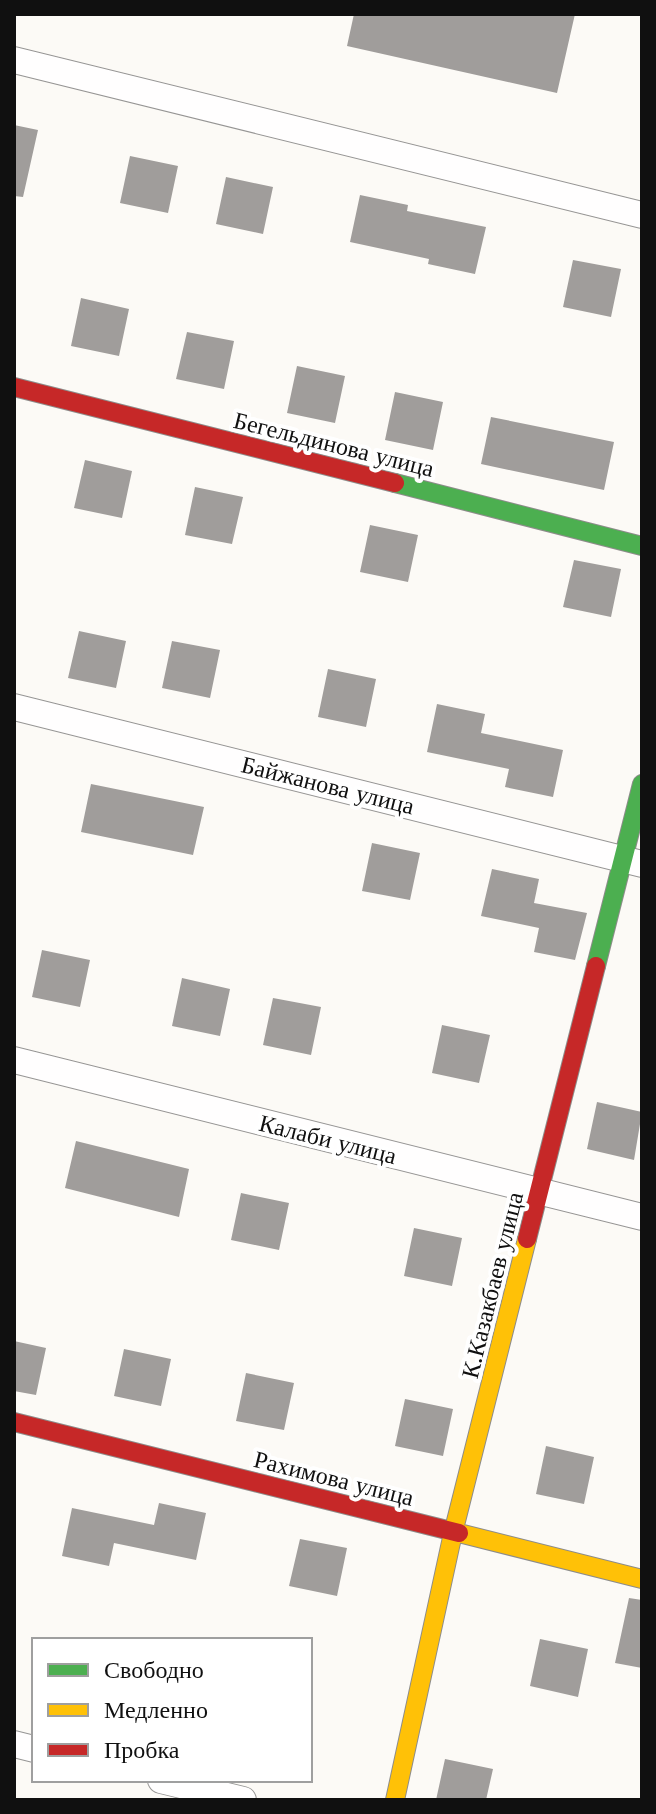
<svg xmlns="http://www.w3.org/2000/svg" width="656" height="1814" viewBox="0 0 656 1814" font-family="'Libre Baskerville',serif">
<rect width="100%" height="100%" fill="#fcfaf6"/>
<path fill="#a09d9b" d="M354,14H575L557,93L347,46Z
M14,125L38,130L23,197L14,196Z
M130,156L178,166L168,213L120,203Z
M226,177L273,187L263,234L216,224Z
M360,195L408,205L407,211L486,227L475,274L428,264L429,259L350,242Z
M573,260L621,269L611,317L563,307Z
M81,298L129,309L119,356L71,346Z
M187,332L234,341L224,389L176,379Z
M297,366L345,376L335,423L287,413Z
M395,392L443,402L433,450L385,440Z
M491,417L614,442L604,490L481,464Z
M85,460L132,471L122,518L74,508Z
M195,487L243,497L232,544L185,535Z
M370,525L418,535L408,582L360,572Z
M574,560L621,569L611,617L563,607Z
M79,631L126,641L116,688L68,678Z
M172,641L220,650L210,698L162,688Z
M328,669L376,679L366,727L318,717Z
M437,704L485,714L481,733L563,750L553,797L505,787L509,769L427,752Z
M91,784L204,807L193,855L81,832Z
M372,843L420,853L410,900L362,891Z
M492,869L539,879L534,903L587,913L575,960L534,952L539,928L481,916Z
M42,950L90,960L80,1007L32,997Z
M182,978L230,989L220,1036L172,1026Z
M273,998L321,1007L311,1055L263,1045Z
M442,1025L490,1035L479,1083L432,1073Z
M597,1102L642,1112L634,1160L587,1149Z
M76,1141L189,1169L179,1217L65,1188Z
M241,1193L289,1203L279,1250L231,1240Z
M414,1228L462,1238L452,1286L404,1276Z
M14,1341L46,1348L36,1395L14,1391Z
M124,1349L171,1359L161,1406L114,1396Z
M246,1373L294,1383L284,1430L236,1421Z
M405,1399L453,1409L443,1456L395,1446Z
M546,1446L594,1457L584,1504L536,1494Z
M159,1503L206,1513L196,1560L114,1543L109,1566L62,1556L72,1508L154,1525Z
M300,1539L347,1548L337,1596L289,1586Z
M629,1598L642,1600V1668L615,1663Z
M540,1639L588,1649L578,1697L530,1686Z
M445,1759L493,1769L486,1800H436Z"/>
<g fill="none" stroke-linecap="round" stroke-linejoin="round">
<g stroke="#969594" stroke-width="28">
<path id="street" d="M14,60L642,215
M14,707L642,864
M14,1060L642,1217
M14,1744L34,1749
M161,1780L243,1800"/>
</g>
<g stroke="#8d8c8a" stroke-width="20">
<path id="fast" d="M395,483L642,546
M596,966L642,784"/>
</g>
<g stroke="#8d8c8a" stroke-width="20">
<path id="slow" d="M459,1533L642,1579
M395,1800L453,1533L527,1239"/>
</g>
<g stroke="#8d8c8a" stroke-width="20">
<path id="jam" d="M14,387L395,483
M527,1239L596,966
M14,1422L459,1533"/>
</g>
<use href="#street" stroke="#fffefe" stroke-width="26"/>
<use href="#fast" stroke="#4caf50" stroke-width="18"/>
<use href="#slow" stroke="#ffc107" stroke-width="18"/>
<use href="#jam" stroke="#c62828" stroke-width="18"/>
</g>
<g text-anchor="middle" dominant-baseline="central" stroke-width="8" stroke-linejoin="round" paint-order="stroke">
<g font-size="24" fill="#101010" stroke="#fff">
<text transform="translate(334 444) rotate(14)">Бегельдинова улица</text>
<text transform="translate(328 785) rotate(14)">Байжанова улица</text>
<text transform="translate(328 1139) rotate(14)">Калаби улица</text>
<text transform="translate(492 1285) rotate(-76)">К.Казакбаев улица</text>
<text transform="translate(334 1478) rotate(14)">Рахимова улица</text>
</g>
</g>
<rect width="656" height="1814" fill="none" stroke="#101010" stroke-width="32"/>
<rect x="32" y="1638" width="280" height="144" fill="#ffffff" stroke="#9f9f9f" stroke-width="2"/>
<rect x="48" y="1664" width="40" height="12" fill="#4caf50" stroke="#9f9f9f" stroke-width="2"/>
<text x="104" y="1678" font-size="24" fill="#101010">Свободно</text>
<rect x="48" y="1704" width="40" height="12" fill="#ffc107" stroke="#9f9f9f" stroke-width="2"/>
<text x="104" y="1718" font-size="24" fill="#101010">Медленно</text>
<rect x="48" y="1744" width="40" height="12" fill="#c62828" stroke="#9f9f9f" stroke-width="2"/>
<text x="104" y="1758" font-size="24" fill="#101010">Пробка</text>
</svg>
